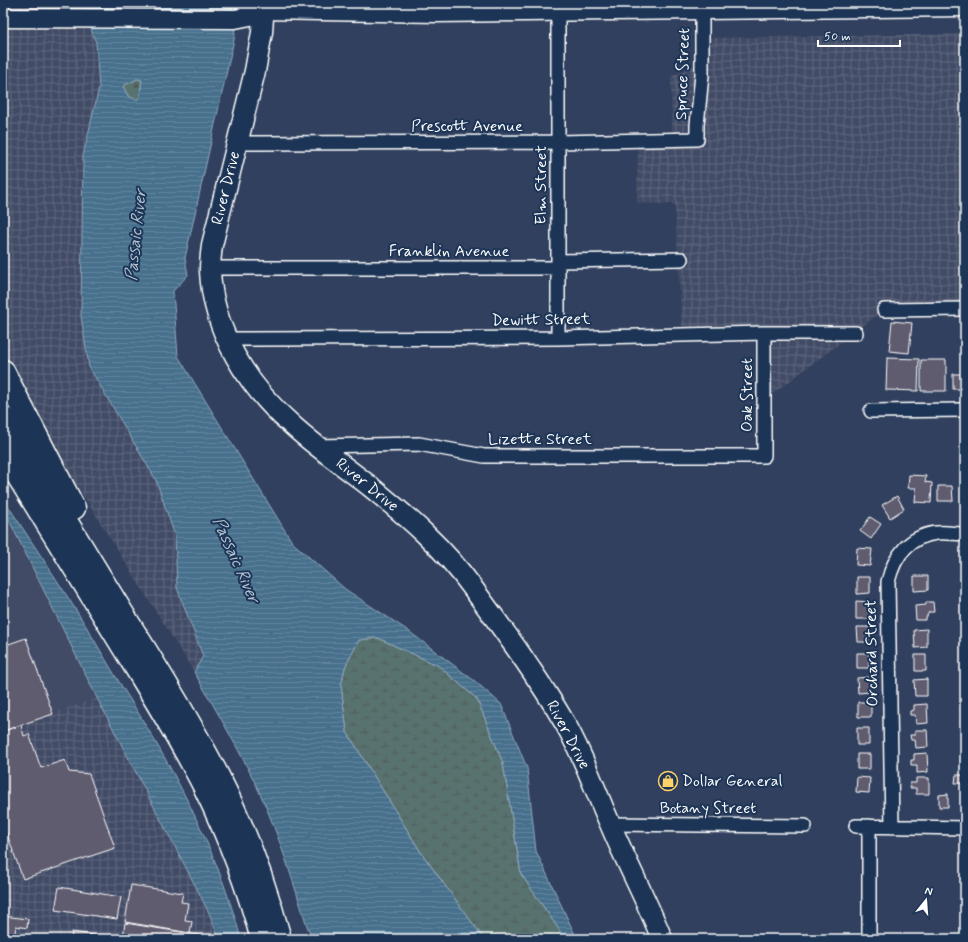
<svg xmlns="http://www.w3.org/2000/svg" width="968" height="942" viewBox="0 0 968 942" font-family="Mynerve,sans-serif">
<defs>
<pattern id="industrial-grid" width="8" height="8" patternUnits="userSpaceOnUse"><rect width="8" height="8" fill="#434c66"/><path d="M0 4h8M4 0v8" fill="none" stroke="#5f677d"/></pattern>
<pattern id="forest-firs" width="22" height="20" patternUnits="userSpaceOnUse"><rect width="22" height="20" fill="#58726f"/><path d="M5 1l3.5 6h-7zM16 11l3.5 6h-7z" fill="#515b5a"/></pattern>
<pattern id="wetland-marsh" width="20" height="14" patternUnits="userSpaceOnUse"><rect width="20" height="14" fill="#58726f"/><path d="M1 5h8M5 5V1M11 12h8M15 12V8" fill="none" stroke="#515b5a"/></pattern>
<pattern id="water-rules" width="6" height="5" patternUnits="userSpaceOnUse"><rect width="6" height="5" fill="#466f8d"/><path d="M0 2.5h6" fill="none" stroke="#62859e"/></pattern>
</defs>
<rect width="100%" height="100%" fill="#31405e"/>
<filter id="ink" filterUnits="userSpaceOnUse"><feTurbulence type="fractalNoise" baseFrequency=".025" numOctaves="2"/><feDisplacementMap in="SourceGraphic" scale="8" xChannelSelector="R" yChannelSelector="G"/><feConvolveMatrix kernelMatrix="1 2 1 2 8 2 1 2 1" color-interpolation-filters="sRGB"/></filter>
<g filter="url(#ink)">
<path fill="#434c66" d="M3,508L97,698L3,730Z"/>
<path fill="url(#industrial-grid)" d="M3,3H82L96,43L99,88L83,156L81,316L89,367L156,479L175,536L177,588L203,656L194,672L73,479L3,355Z
M965,34V312L877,315L771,395L768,331L682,330L675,204L637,203L638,138L672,136L671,77L701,61L702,38Z
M97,698L196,887L210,915L219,939H3V730Z"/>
<path fill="url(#forest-firs)" stroke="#acb8b7" d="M137,79L142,80L140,96L137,101L128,96L123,86Z"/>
<path fill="url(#wetland-marsh)" stroke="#acb8b7" d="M378,638L439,666L477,699L503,763L521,874L560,931L562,939H484L420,851L347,732L341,686L345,667L359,640Z"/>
<path fill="url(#water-rules)" stroke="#90a9bb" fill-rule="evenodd" d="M82,3H232L235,35L185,258L188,275L173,291L178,356L292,542L345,589L407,630L476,682L501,704L527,768L536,851L577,939H562L560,931L521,874L503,763L477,699L439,666L378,638L359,640L345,667L341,686L347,732L420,851L484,939H314L308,929C293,882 279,834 258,789C239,749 216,710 194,672L203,656L177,588L175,536L156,480L89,367L81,316L83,156L99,88L96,43ZM137,79L142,80L140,96L137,100L128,96L123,86Z
M3,498C26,534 51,570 74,607C89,630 102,654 116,677C169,761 215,842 241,939H219L210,915L196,887L97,698L3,508Z"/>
<path fill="#605b70" stroke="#fff" d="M892,321L912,323L909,353L889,351Z
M887,358L919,359L918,391L886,390Z
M921,360H946V391H921Z
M953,374H961V389H953Z
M909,475L926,476L925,482L932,483L931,503L915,502L916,488H908Z
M938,486H952L953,501H938Z
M897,496L904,509L890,518L882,505Z
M870,517L881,524L871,539L860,531Z
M857,548L872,549L870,566L856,565Z
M914,576H928V590L914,591Z
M857,577H870V593L857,594Z
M856,601L870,602L869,619H856Z
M926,602H933L934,612H929L925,620H916L915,606L926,605Z
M857,627H869V642H858Z
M927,629V647L915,648L914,630Z
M26,638L53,714L3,731V646Z
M857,653H869V668H857Z
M915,655H926V671H915Z
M870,677L871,692L858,693L857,678Z
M927,679V696H915L914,680Z
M858,702H871V717H858Z
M927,704L928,723L916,724L915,715H910V711L914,710V705Z
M21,725L24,736L29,734L41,768L65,760L69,772L89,774L115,848L23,879L3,823V743L8,741L4,731Z
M857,728H869V745H857Z
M915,730H927L928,747L916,748L915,740H911L910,735H915Z
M927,753L928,772L917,773V765H911V760H914V754Z
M857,754H870V769H857Z
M956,775H965V786L963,783H955Z
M857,777L870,778L869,793L856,792Z
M916,778H929V794H916V788H910V783H916Z
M948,794V807H939V795Z
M131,885L183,893L181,902L188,903L185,920L192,921L190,933L125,922Z
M59,887L121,897L117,919L55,910Z
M3,916L28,919L27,928L16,926L14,939H3Z
M125,923L211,937V939H123Z
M72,932L114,938V939H71Z"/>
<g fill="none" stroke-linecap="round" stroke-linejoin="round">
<g stroke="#fff" stroke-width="16">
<path id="street" d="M238,143L558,142L697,139V125L702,75V10
M558,261L681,259
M210,268H558
M884,310L965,309
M558,338V12
M227,339L558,338L764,333H856
M871,411L965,410
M317,446L419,444L484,456H764V333
M610,824L805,826
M856,826L965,828
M892,827L888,582C894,556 909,536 937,533C946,532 956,534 965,534
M869,939V826"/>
</g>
<g stroke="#fff" stroke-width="21">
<path id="secondary" d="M245,3L263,10L437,13L965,7
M3,18L235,19L255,15L263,10"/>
</g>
<g stroke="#fff" stroke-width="23">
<path id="primary" d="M264,3L262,32L255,71L212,245C211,253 210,262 210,271C213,331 247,386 292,425C317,448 346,467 372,488C409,518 444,548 472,587C505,632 538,677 566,725C584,757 596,793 611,826C627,864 647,901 662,939"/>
</g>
<g stroke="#fff" stroke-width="25">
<path id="highway" d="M3,371L74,508
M3,418C44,485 85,552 126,619C159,671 191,723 219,778C245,829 265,884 280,939
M3,452C41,514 79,575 117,637C147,686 178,735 204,786C228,835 248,887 262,939"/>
</g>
<use href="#street" stroke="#1d3557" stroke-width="13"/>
<use href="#secondary" stroke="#1d3557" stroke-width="18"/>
<use href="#primary" stroke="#1d3557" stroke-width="20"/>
<use href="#highway" stroke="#1d3557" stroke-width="22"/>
</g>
</g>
<defs>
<g id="shop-ring" transform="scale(1)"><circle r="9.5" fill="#1d3557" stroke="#ffd166" stroke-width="1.5"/><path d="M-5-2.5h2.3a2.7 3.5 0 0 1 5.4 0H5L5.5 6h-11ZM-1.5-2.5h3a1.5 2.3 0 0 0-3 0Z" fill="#ffd166"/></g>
</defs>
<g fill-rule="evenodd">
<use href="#shop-ring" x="668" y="781"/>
</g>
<g text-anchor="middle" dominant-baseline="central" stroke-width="4" stroke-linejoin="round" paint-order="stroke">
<g font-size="16" fill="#fff" stroke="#1d3557">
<text transform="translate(683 74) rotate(-88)">Spruce Street</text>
<text x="467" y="126">Prescott Avenue</text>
<text transform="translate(541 185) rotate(-90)">Elm Street</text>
<text transform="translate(226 188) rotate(-76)">River Drive</text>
<text x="449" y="251">Franklin Avenue</text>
<text transform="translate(541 320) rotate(-1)">Dewitt Street</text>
<text transform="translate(747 395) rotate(-90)">Oak Street</text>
<text x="540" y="439">Lizette Street</text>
<text transform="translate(367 485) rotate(39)">River Drive</text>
<text transform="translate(872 653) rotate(-91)">Orchard Street</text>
<text transform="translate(568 735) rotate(62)">River Drive</text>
<text x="708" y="808">Botany Street</text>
</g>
<g font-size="16" fill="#fff" stroke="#1d3557" text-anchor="start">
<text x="682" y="781">Dollar General</text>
</g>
<g font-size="17" font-style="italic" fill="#b5c5d1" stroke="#1d3557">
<text transform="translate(136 235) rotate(-84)">Passaic River</text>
<text transform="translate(236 560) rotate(66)">Passaic River</text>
</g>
</g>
<rect width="968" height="942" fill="none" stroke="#1d3557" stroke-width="16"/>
<rect x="8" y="8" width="952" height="926" fill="none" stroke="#fff" stroke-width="1.5" filter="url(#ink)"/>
<g transform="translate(926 900) rotate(17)" stroke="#1d3557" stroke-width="3" paint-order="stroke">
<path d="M0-3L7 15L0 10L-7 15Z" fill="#ffffff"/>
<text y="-6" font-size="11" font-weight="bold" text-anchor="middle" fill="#ffffff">N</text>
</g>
<path d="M818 40v6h82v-6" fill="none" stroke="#ffffff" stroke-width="2"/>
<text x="824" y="40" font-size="12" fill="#ffffff" stroke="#1d3557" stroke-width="3" paint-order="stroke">50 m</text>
</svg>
